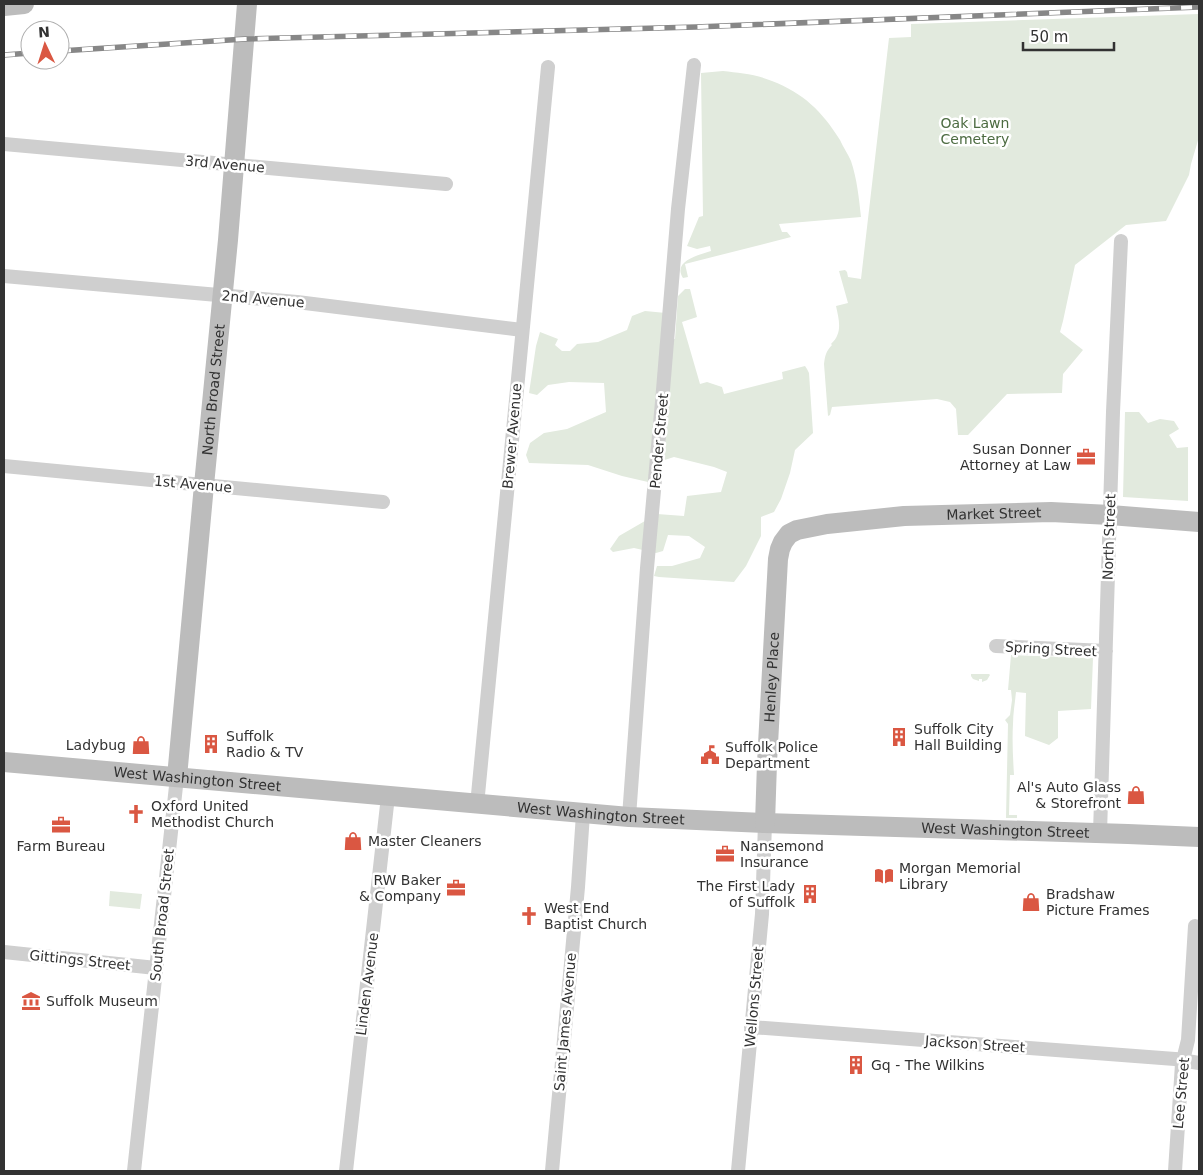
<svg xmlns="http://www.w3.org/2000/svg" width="1203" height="1175" viewBox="0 0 1203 1175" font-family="'DejaVu Sans',sans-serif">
<rect width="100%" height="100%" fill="#fff"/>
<path fill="#e2eade" d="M1199,14V137L1191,164L1189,175L1166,221L1126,225L1075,265L1063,321L1060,332L1083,350L1063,374L1062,393L1007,394L968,435H958L956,409L950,402L937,399L832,407L830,415L828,416L824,364C825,356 826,351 832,345L831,344C843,333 839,320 836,306L848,303L839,271L845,270L847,272L848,277L861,279L889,38L911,37V24Z
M723,71C739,73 756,74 772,81C803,93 822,111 840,140C843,147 848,154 851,161C857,179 859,198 861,217L779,224L782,232H787L791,237L685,264L688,277L683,278C672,261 699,255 711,251L710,246L697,249L687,246L699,217L703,216L701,73Z
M685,289H690L697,317L682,322L700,384L707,382L722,387L724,394L783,379L782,372L805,366L807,369L809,373L813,433L795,450L790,473L781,499L774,512L761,517V536L746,566L734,582L659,577L654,576L657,566H672L700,558L705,547L689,536L668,535L663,551L656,553L634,548L613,552L610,549L619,536L657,514L684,516L687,496L721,492L727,472L714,467L674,457L652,464L648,482L622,476L588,465L529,463L526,455L530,443L544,433L567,429L606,412L604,383L569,382L548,385L537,395L529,393L536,346L540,332L558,339L555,345L562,351H570L577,344L598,342L627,330L632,316L645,311L666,313L664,337L675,339L678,296Z
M1125,412H1139L1148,423L1160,419L1174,421L1179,429L1169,435L1177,448L1188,447V501L1123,497Z
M1011,655L1093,658L1091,709L1058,711V738L1049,745L1025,736L1026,693L1016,692C1015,703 1013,713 1013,724C1012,741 1013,758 1014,775H1010L1009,815H1017V818H1006L1008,724L1005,720L1010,715L1012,700L1011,690H1008Z
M971,674H989L990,675L987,680L982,682V679H979V681L973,679L971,676Z
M110,891L142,894L140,909L109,906Z"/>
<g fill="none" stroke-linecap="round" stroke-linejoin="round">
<path stroke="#cfcfcf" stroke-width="14" d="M4,144L446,184
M4,276L297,302L522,330
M4,466L383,502
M996,646L1106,651
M477,805L548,67
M629,817L647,568L662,402L678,209L694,65
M1100,833L1113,412L1121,241
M4,952L156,968
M751,1027L1175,1059L1199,1063
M134,1171L177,777
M346,1171L388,796
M552,1171L578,887L583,814
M738,1171L762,914L765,823
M1175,1171L1182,1064L1188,1040L1195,926"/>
<g stroke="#bcbcbc" stroke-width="20">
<path d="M4,6L24,4"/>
<path id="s1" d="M4,762L629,817L765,823L1128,834L1199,837"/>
<path id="s2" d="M177,777L204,485L228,240L247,4"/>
<path id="s3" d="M765,823L767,763L778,559L780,549L783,542L789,534L797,530L827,524L904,516L1051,512L1110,515L1199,522"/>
</g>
<g stroke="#878787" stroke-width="5.5">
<path id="rail" d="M60,51L245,39L696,27L1199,7
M4,55L30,53"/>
</g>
<use href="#rail" stroke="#fff" stroke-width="4" stroke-dasharray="11" stroke-linecap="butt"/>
</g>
<defs>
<g id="office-bare" transform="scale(1.5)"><path d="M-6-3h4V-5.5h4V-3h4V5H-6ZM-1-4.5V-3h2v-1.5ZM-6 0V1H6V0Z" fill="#da5742" stroke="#fff" stroke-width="2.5" paint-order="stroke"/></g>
<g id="building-bare" transform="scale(1.5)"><path d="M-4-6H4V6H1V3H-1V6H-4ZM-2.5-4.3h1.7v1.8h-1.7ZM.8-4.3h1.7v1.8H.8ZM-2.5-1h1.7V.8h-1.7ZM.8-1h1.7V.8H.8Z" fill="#da5742" stroke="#fff" stroke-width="2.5" paint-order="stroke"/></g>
<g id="shop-bare" transform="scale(1.5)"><path d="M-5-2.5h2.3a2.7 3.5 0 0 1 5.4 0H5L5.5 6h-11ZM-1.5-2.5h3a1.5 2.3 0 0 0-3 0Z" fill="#da5742" stroke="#fff" stroke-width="2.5" paint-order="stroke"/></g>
<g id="civic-bare" transform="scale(1.5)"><path d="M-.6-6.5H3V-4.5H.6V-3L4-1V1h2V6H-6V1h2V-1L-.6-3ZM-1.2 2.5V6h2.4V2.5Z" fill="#da5742" stroke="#fff" stroke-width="2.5" paint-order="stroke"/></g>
<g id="church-bare" transform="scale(1.5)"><path d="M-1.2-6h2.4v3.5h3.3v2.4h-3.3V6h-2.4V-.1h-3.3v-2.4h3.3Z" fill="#da5742" stroke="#fff" stroke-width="2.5" paint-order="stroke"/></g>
<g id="library-bare" transform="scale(1.5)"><path d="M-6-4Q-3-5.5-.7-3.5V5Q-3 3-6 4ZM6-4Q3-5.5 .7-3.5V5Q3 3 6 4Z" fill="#da5742" stroke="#fff" stroke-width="2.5" paint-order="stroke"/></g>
<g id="museum-bare" transform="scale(1.5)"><path d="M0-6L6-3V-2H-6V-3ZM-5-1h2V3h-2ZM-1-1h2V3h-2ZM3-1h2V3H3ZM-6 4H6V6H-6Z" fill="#da5742" stroke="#fff" stroke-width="2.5" paint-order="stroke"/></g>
</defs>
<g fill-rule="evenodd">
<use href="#office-bare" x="1086" y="457"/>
<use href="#building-bare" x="899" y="737"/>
<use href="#building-bare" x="211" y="744"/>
<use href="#shop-bare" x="141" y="745"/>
<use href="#civic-bare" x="710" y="755"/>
<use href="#shop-bare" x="1136" y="795"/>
<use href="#church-bare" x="136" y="814"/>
<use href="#office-bare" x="61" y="825"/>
<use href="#shop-bare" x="353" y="841"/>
<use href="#office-bare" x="725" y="854"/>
<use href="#library-bare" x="884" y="876"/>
<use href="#office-bare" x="456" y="888"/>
<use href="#building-bare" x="810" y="894"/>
<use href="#shop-bare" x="1031" y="902"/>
<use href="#church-bare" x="529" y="916"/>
<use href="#museum-bare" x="31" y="1001"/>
<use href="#building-bare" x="856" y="1065"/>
</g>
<g text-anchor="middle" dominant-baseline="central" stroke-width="5" stroke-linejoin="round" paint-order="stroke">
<g font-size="14" fill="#4c6b41" stroke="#fff">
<text x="975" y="123">Oak Lawn<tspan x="975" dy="16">Cemetery</tspan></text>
</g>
<g font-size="14" fill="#323232" stroke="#fff">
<text transform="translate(225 164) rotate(5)">3rd Avenue</text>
<text transform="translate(263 299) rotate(5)">2nd Avenue</text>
<text stroke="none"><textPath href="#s2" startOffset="389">North Broad Street</textPath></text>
<text transform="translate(512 436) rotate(-85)">Brewer Avenue</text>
<text transform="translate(659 441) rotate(-85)">Pender Street</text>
<text transform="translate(193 484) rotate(5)">1st Avenue</text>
<text stroke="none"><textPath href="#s3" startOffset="499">Market Street</textPath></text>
<text transform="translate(1109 537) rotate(-88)">North Street</text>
<text transform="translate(1051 649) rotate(3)">Spring Street</text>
<text stroke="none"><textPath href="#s3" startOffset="146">Henley Place</textPath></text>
<text stroke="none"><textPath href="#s1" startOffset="194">West Washington Street</textPath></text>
<text stroke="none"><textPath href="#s1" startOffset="599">West Washington Street</textPath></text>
<text stroke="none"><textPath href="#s1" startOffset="1004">West Washington Street</textPath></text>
<text transform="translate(162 915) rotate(-84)">South Broad Street</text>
<text transform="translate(80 960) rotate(6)">Gittings Street</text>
<text transform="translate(367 984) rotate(-83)">Linden Avenue</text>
<text transform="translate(754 997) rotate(-85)">Wellons Street</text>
<text transform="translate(565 1022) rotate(-85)">Saint James Avenue</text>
<text transform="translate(975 1044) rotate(4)">Jackson Street</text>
<text transform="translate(1181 1093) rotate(-85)">Lee Street</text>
</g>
<g font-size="14" fill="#323232" stroke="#fff" text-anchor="start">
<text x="1071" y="449" text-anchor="end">Susan Donner<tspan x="1071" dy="16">Attorney at Law</tspan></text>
<text x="914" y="729">Suffolk City<tspan x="914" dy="16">Hall Building</tspan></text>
<text x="226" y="736">Suffolk<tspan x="226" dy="16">Radio &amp; TV</tspan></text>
<text x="126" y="745" text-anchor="end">Ladybug</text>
<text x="725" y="747">Suffolk Police<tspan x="725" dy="16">Department</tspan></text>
<text x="1121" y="787" text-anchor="end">Al's Auto Glass<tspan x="1121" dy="16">&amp; Storefront</tspan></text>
<text x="151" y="806">Oxford United<tspan x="151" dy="16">Methodist Church</tspan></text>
<text x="368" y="841">Master Cleaners</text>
<text x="61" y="846" text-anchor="middle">Farm Bureau</text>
<text x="740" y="846">Nansemond<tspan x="740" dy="16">Insurance</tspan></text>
<text x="899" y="868">Morgan Memorial<tspan x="899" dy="16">Library</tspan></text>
<text x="441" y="880" text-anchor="end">RW Baker<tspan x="441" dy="16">&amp; Company</tspan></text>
<text x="795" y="886" text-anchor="end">The First Lady<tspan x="795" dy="16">of Suffolk</tspan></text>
<text x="1046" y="894">Bradshaw<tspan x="1046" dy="16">Picture Frames</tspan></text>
<text x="544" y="908">West End<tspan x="544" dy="16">Baptist Church</tspan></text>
<text x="46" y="1001">Suffolk Museum</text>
<text x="871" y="1065">Gq - The Wilkins</text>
</g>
</g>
<rect width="1203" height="1175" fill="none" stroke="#323232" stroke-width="10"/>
<g transform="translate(45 45) rotate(356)"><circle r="24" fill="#ffffff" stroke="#adadad"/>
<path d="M0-4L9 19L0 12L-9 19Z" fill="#da5742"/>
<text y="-8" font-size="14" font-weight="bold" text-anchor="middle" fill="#323232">N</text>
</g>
<path d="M1023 42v8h91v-8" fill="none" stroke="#323232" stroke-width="2.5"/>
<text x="1030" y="42" font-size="15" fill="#323232" stroke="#ffffff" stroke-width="4" paint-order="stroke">50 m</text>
</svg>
